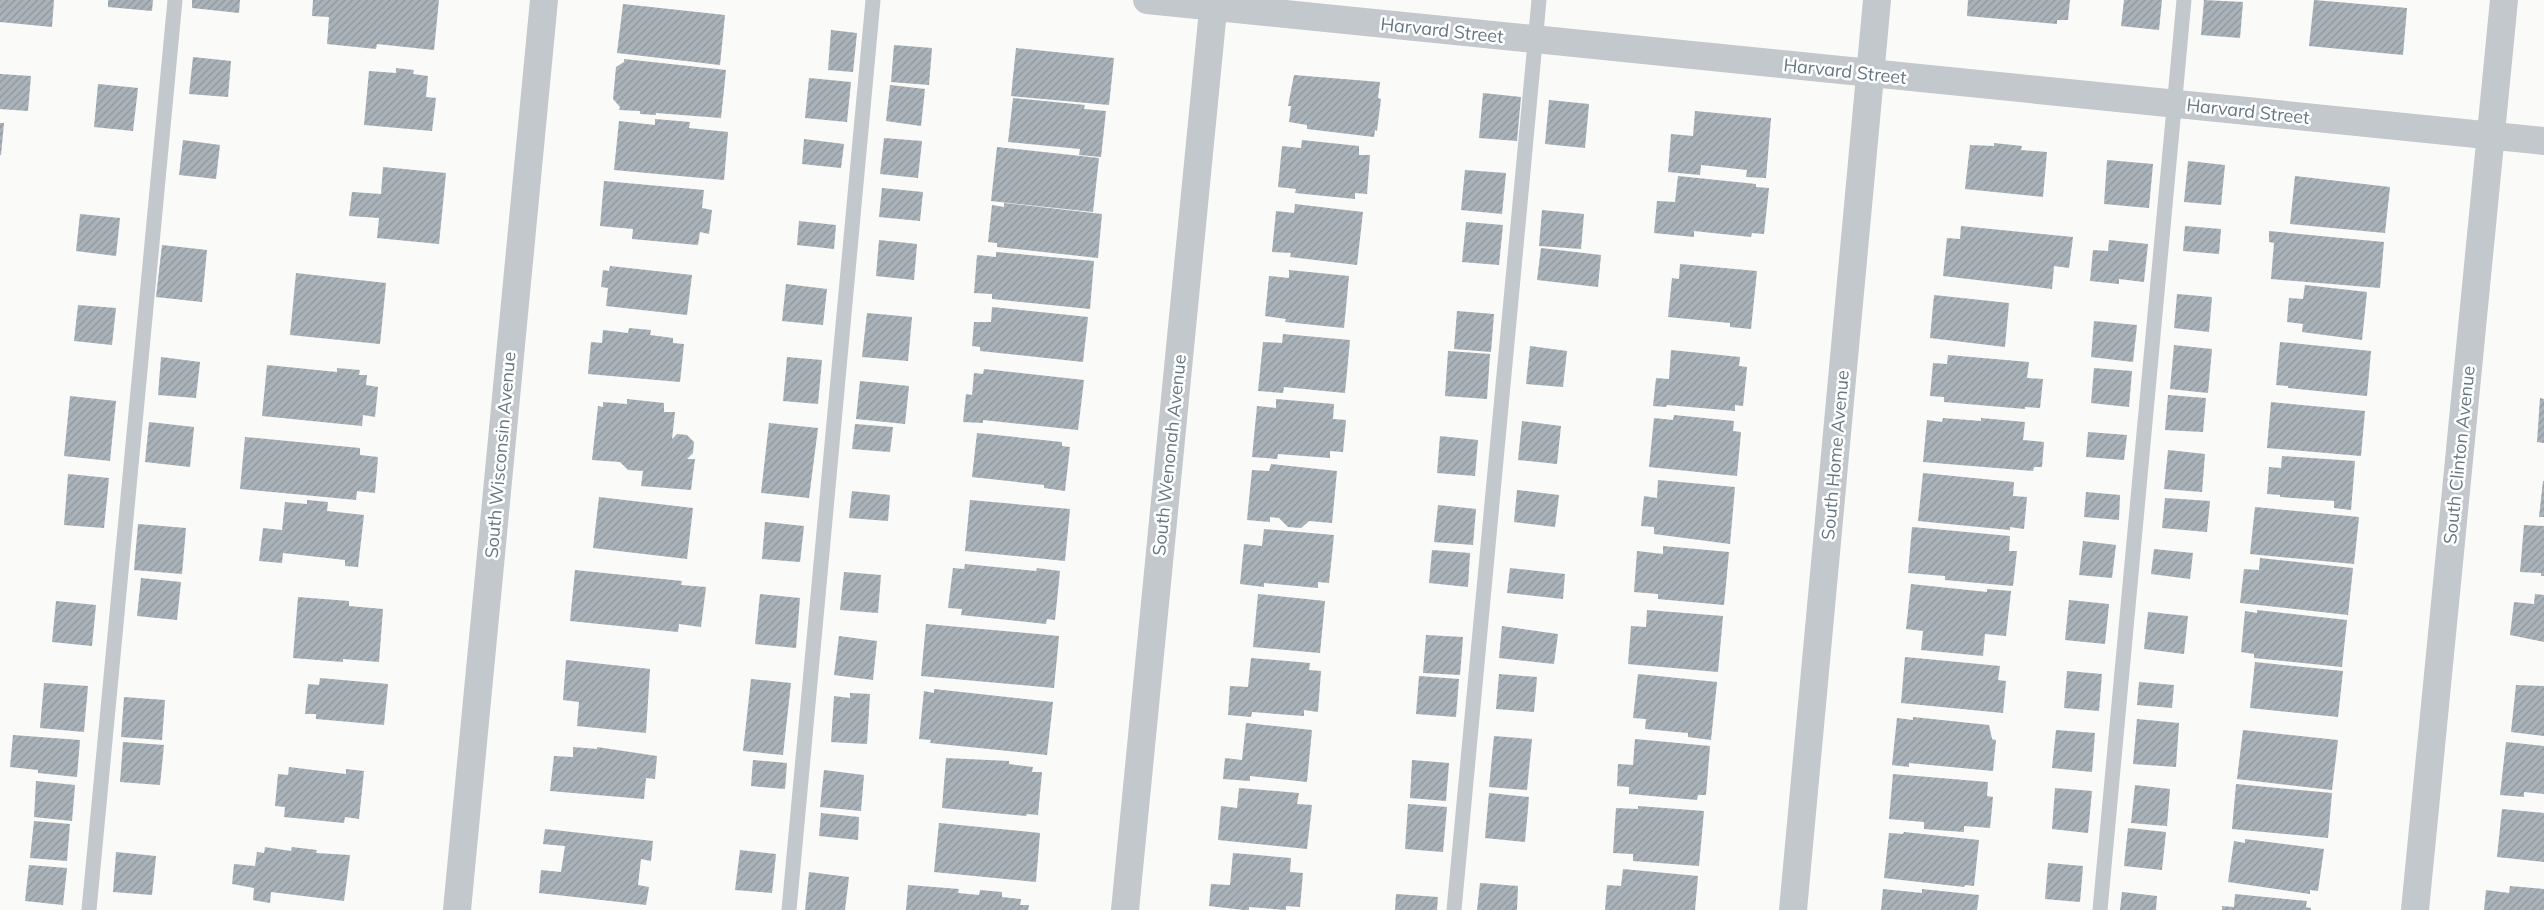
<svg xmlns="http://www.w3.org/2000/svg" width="2544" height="910" viewBox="0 0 2544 910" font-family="Mulish,sans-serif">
<defs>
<pattern id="building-hatch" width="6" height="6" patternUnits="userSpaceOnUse" patternTransform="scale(1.25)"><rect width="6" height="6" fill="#aab3b9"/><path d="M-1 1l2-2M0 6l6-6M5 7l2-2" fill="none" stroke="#8e969c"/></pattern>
</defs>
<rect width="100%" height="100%" fill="#fafaf8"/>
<path fill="url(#building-hatch)" d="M0,0H54L52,27L0,22Z
M108,0H153L152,11L108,7Z
M192,0H240L239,13L192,8Z
M313,0H439L434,50L377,44L376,49L327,44L329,17L312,16Z
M1968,0H2070L2068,20H2057V24L1967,16Z
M2124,0H2162L2159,30L2121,26Z
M2204,0L2243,2L2240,38L2201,35Z
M2314,0L2407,8L2403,55L2309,46Z
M623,4L725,15L720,65L617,53Z
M831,30L857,33L853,72L828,70Z
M894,45L932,48L929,85L891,82Z
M1016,48L1114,58L1109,105L1011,96Z
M193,57L231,61L228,97L189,94Z
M624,59L726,70L721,118L656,113V115L640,114V111L619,110L620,107L613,99L616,67L624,62Z
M396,68L414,70L413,74L428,76L426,97L436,98L432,131L364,125L369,71L396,73Z
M0,74L31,76L28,111L0,109Z
M1294,75L1380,82L1378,98L1381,99L1377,131L1375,130L1374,137L1307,129V125L1289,122L1291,106H1288Z
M809,78L851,82L847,122L805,118Z
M98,84L138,88L133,131L94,127Z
M890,85L925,89L921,126L886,121Z
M1483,93L1521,97L1517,141L1479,138Z
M1013,98L1085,105L1084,109L1106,111L1101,157L1079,155L1080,149L1008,142Z
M1549,100L1589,104L1585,148L1545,144Z
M1695,111L1771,118L1766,178L1746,177L1747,170L1701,165L1700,175L1668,172L1671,134L1693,136Z
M655,119L690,122L689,128L728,132L724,180L614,170L619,121L655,125Z
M0,123H4L1,155H0Z
M884,138L922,141L918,178L880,174Z
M804,139L844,144L841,168L802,164Z
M183,140L220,145L216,179L179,175Z
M1302,140L1359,146V155H1370L1367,194L1355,193V199L1295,193L1296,189L1278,187L1282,146L1301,148Z
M1994,143L2022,146L2021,150L2047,152L2043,197L1965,189L1970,145L1994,146Z
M997,147L1099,158L1093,212L991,201Z
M2107,160L2153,164L2149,208L2104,204Z
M2188,161L2225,165L2221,205L2184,202Z
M383,167L446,173L439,244L377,238L379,218L349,216L352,192L381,194Z
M1465,170L1506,173L1502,214L1461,210Z
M1678,176L1756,184V187L1769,188L1764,234L1752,233L1751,237L1694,231V237L1654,233L1657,201L1675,202Z
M2295,176L2390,187L2385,233L2290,224Z
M604,181L704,190L702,208L712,210L709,234L700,232L698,245L632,239L633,229L600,226Z
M882,188L923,192L920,221L879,217Z
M1004,203L1102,214L1098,258L997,247V243L988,242L992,205L1004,207Z
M1295,204L1363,212L1357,265L1290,257L1291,253L1272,252L1276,211L1294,213Z
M1542,210L1584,214L1581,249L1539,246Z
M80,214L120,218L116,256L76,251Z
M799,221L836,225L834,249L797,245Z
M1466,222L1503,225L1499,265L1462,262Z
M1961,226L2073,237L2069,268L2054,266L2052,289L1943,276L1947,238L1960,239Z
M2185,226L2221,229L2219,254L2183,251Z
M2269,231L2384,242L2380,288L2271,279L2274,243L2269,242Z
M879,240L917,244L914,280L876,276Z
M2109,240L2148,244L2144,282L2119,279V284L2090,281L2093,250L2108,251Z
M162,245L207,250L202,302L156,297Z
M1541,248L1601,255L1598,287L1537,280Z
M996,252L1094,261L1090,309L992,299V294L974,293L977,255L996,257Z
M1680,264L1757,271L1751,329L1730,327V323L1668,317L1672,278L1679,279Z
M610,266L692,275L687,315L606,306L608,288L601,287L603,270L609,271Z
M1289,270L1349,276L1344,328L1285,322L1286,319L1265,316L1269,276L1289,278Z
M296,273L386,283L380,344L290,335Z
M786,284L827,289L823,325L782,321Z
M2305,285L2367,292L2362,340L2302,332L2303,324L2287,322L2289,298L2303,299Z
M2177,294L2212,297L2209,332L2174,328Z
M1934,295L2009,303L2005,347L1930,338Z
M78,305L116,308L112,345L74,341Z
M992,307L1088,317L1083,362L980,351V347L972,346L974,322H991Z
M1457,311L1494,314L1491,352L1454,349Z
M867,313L912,317L908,361L862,357Z
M2094,321L2137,325L2133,362L2091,357Z
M629,328L651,330L650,335L673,338V343L684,344L680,382L588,374L591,342L602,343L603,330L628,333Z
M1283,334L1350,340L1345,393L1284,387L1283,393L1258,391L1263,342L1282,343Z
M2280,342L2371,351L2367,396L2288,388V386L2276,385Z
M2174,345L2212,349L2208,393L2170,389Z
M1530,346L1567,351L1563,387L1526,384Z
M1671,350L1740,357L1739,366L1747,367L1743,406L1735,405V411L1667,405L1666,407L1653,406L1656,378L1669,379Z
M1448,351L1490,354L1487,399L1445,396Z
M1948,355L2029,362L2027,378L2043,379L2040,408L2025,407V409L1944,402V397L1930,396L1933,363L1947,364Z
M161,357L200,362L196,398L158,395Z
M787,357L822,360L818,404L783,401Z
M267,365L337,372V368L360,370L359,375H367L366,385L378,387L375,417L363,415L362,426L262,416Z
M2094,368L2132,371L2129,407L2091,403Z
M984,369L1084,380L1078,430L983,420V423L963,422L966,394L972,395L974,373L983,374Z
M860,381L909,386L905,424L856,419Z
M2168,395L2206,398L2203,432L2165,430Z
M70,396L116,401L110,461L64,456Z
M2540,398L2544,399V443L2537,442Z
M627,399L664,403V412H675L672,439L677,434L687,435L694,442L693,453L687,459H695L691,490L641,486L643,471L628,470L620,462L592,460L598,406L603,407V402L627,404Z
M1276,399L1334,404L1333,419L1346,420L1343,452L1330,451V458L1278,454L1277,459L1252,457L1257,406L1276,408Z
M2271,402L2365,411L2361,456L2267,448Z
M1674,415L1734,421L1733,431L1741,432L1737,476L1649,467L1654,418L1673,420Z
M1943,418L1981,421V418L2025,422L2023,440L2044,442L2042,467H2034L2033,471L1923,462L1927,420L1942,422Z
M1522,421L1561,426L1557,464L1518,460Z
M149,422L194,427L190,467L145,462Z
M769,423L818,428L809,498L761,493Z
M855,424L893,427L890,452L852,449Z
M2088,432L2127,435L2124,460L2086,457Z
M977,433L1062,442V446L1070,447L1065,491L1044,488V485L972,477Z
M1440,436L1478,440L1475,476L1437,473Z
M245,437L360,448V455L378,457L375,493L357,491L356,500L240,489Z
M2168,450L2205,454L2202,492L2164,489Z
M2282,456L2355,461L2351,510L2334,508V501L2280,497V495L2267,494L2269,467L2281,468Z
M1271,464L1337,471L1332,523L1309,521L1301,528L1288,527L1279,518L1270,517V522L1247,520L1252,470L1269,471Z
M1923,473L2014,482L2013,496L2027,497L2024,529L2010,527V530L1918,521Z
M68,474L109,478L104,528L64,525Z
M1658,480L1735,487L1730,544L1654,534V527L1641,526L1644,496L1657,498Z
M2543,481H2544V517H2539Z
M1517,490L1559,495L1555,527L1514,522Z
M852,491L890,495L888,521L849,518Z
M2086,492L2120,495L2119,520L2084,517Z
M599,497L693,508L687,559L593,548Z
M2165,498L2210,501L2207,532L2162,528Z
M307,500L328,502L327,511L364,515L358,567L345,566V560L283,553L282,563L259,561L263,528L282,530L285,502L307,504Z
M970,500L1070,509L1065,561L965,551Z
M1438,505L1476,509L1473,545L1434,542Z
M2255,507L2359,517L2354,564L2250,554Z
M765,522L804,526L800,562L762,559Z
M138,524L186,528L182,574L134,570Z
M2524,525L2544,526V576H2541V573L2520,572Z
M1912,527L2010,536L2009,551H2017L2013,586L1945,580V576L1908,573Z
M1264,529L1334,535L1329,583L1318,582V588L1264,583V587L1240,584L1244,544L1262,546Z
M2083,541L2116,545L2112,578L2079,575Z
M1663,546L1729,552L1724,605L1658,599V594L1634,592L1637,551L1663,554Z
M2154,549L2193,553L2190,579L2151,574Z
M1432,550L1470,553L1468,587L1429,583Z
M2260,558L2353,568L2348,615L2240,603L2244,569L2259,570Z
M965,564L1036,571L1037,568L1060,571L1055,620L1047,619L1046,624L961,615L962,609L948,608L953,568L964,569Z
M1510,568L1565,574L1563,599L1507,593Z
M575,570L682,581L681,585L706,587L701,627L679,624L678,632L570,621Z
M844,572L881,575L878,613L840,610Z
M141,578L181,582L177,620L137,616Z
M1911,584L1987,592V589L2011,591L2006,636L1985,634L1983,656L1921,650L1923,631L1906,629Z
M760,594L800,598L796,648L755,644Z
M1258,594L1325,601L1320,653L1253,647Z
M2535,594L2544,595V642L2510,635L2514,602L2534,604Z
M298,597L349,601V606L383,609L379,662L343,659V662L293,658Z
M2069,600L2109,604L2105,644L2065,640Z
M56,601L96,605L92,646L52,642Z
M1647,610L1723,616L1718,672L1628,664L1631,626L1646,627Z
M2257,610L2347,620L2342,667L2254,658V654L2241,652L2245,611L2257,613Z
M2148,612L2188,616L2184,654L2144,649Z
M926,624L1059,636L1054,688L921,676Z
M1502,626L1558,634L1554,664L1499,658Z
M1426,635L1463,637L1460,675L1423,673Z
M839,636L877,641L873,680L834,675Z
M1905,657L2000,666L1998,680L2006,681L2003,713L1901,703Z
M1251,658L1310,663L1309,670L1321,671L1318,712L1304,710V716L1252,712L1251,717L1228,715L1230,686L1248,687Z
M566,660L650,669L646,733L577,726L579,702L563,700Z
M2255,662L2343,671L2338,717L2250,708Z
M2067,671L2102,674L2099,711L2064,708Z
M1499,674L1537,677L1534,712L1496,709Z
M1638,674L1717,682L1711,740L1688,737V733L1645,729L1646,719L1633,718Z
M1419,676L1459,679L1456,717L1416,714Z
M320,678L388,684L384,725L316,719V714H305L308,684L319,685Z
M751,679L791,683L783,755L743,751Z
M2139,682L2174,685L2172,708L2137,705Z
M44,683L88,686L84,732L40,728Z
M2516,685L2544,686V736L2511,732Z
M934,689L1053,702L1047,755L930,743L931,740L919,739L924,691L934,693Z
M850,693L870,694L867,744L831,742L834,696L850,698Z
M124,697L165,700L162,740L121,737Z
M1913,717L1989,725L1992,739L1996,740L1993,771L1909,763V767L1892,765L1897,718L1913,720Z
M2137,719L2179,723L2176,767L2133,764Z
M1246,723L1312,730L1307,782L1250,776V781L1223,779L1225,758L1242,760Z
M2056,730L2095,733L2092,772L2052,768Z
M2243,730L2338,740L2332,790L2237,779Z
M13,735L80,740L77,777L38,773V770L10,767Z
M1494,736L1532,739L1527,790L1489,787Z
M1635,739L1710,746L1706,795H1698L1697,800L1629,794V787L1617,786L1618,764L1633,765Z
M123,742L164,745L160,785L120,782Z
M2506,742L2544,746V794L2524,792V797L2500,795Z
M573,747L597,749V747L657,756L655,779L646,778L644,799L550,791L554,756L573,757Z
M946,758L1009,761V764L1033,767L1032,772H1042L1038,815L1027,814L1026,816L942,808Z
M753,760L787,763L785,789L751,786Z
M1412,760L1449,763L1446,801L1410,798Z
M289,767L346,774V769L364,771L359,819L345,817L344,823L284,817L285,807L275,806L278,774L288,775Z
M824,770L864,775L861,811L820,807Z
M1893,774L1988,782L1987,796L1993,797L1990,828L1964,826V832L1924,829V822L1889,819Z
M36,781L75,785L72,821L34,817Z
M2236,784L2332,793L2328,838L2232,829Z
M2135,785L2170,789L2167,826L2131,823Z
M1239,788L1299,793L1297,804L1312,805L1307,849L1218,840L1221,806L1237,808Z
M2055,788L2092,791L2088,833L2052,829Z
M1489,793L1529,797L1525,842L1485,838Z
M1408,804L1447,807L1443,852L1405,849Z
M1638,806L1704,811L1699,866L1633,861V854L1613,853L1616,808L1638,809Z
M2502,809L2544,813V862L2497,857Z
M821,813L859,817L858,840L819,836Z
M34,821L70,824L67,861L30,858Z
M939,823L1040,833L1036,882L934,872Z
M2128,828L2166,832L2162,870L2124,866Z
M545,829L653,841L651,861L641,859L638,885L649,887L646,905L539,893L541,870L561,872L565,846L543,844Z
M1904,832L1979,840L1974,886L1965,885L1964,887L1884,878L1889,833L1903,834Z
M2245,839L2324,849L2318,891L2310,890V894L2228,882L2234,841L2245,843Z
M265,847L291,851L292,847L317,850L316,853L350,855L344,901L271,892L270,903L253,900L254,888L232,884L234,864L255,866L257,852L264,853Z
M740,850L776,854L772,893L735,890Z
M116,852L156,856L152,895L113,892Z
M1233,853L1291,858L1290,872L1303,873L1300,907L1286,906V910L1249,907V910H1244L1209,906L1211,884L1230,885Z
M2048,863L2083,866L2080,902L2045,899Z
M29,865L67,868L63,905L25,901Z
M1623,869L1698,876L1695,910H1605L1607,885L1621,886Z
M809,872L849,877L845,910H805Z
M1480,883L1518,886L1517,910H1477Z
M908,885L959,889L958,893L979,895L980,890L1002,892V897L1021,899L1020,905H1029L1028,910H906Z
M2510,886L2544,889V910H2484L2486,890L2509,893Z
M1883,889L1922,893V889L1979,895L1977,910H1881Z
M2122,892L2157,896L2156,910H2120Z
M1396,894L1438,897L1437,910H1395Z
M2235,894L2307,901L2306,907L2311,908V910H2222V906L2234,907Z"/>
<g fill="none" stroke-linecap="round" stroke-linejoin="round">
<path stroke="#c3c8cc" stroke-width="15" d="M89,910L175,0
M789,910L873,0
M1454,910L1539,0
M2100,910L2184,0"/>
<path stroke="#c3c8cc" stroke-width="28" d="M1147,0L2544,141
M457,910L544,0
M1125,910L1214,0
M1793,910L1877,0
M2415,910L2504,0"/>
</g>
<g text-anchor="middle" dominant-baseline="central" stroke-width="5" stroke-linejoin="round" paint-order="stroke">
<g font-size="18" fill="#657683" stroke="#fff">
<text transform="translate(1442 30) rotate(6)">Harvard Street</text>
<text transform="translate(1845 71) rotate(6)">Harvard Street</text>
<text transform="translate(2248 111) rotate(6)">Harvard Street</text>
<text transform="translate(500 455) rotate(-85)">South Wisconsin Avenue</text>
<text transform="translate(1169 455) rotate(-84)">South Wenonah Avenue</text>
<text transform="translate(1835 455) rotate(-85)">South Home Avenue</text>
<text transform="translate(2459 455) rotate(-84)">South Clinton Avenue</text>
</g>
</g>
</svg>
